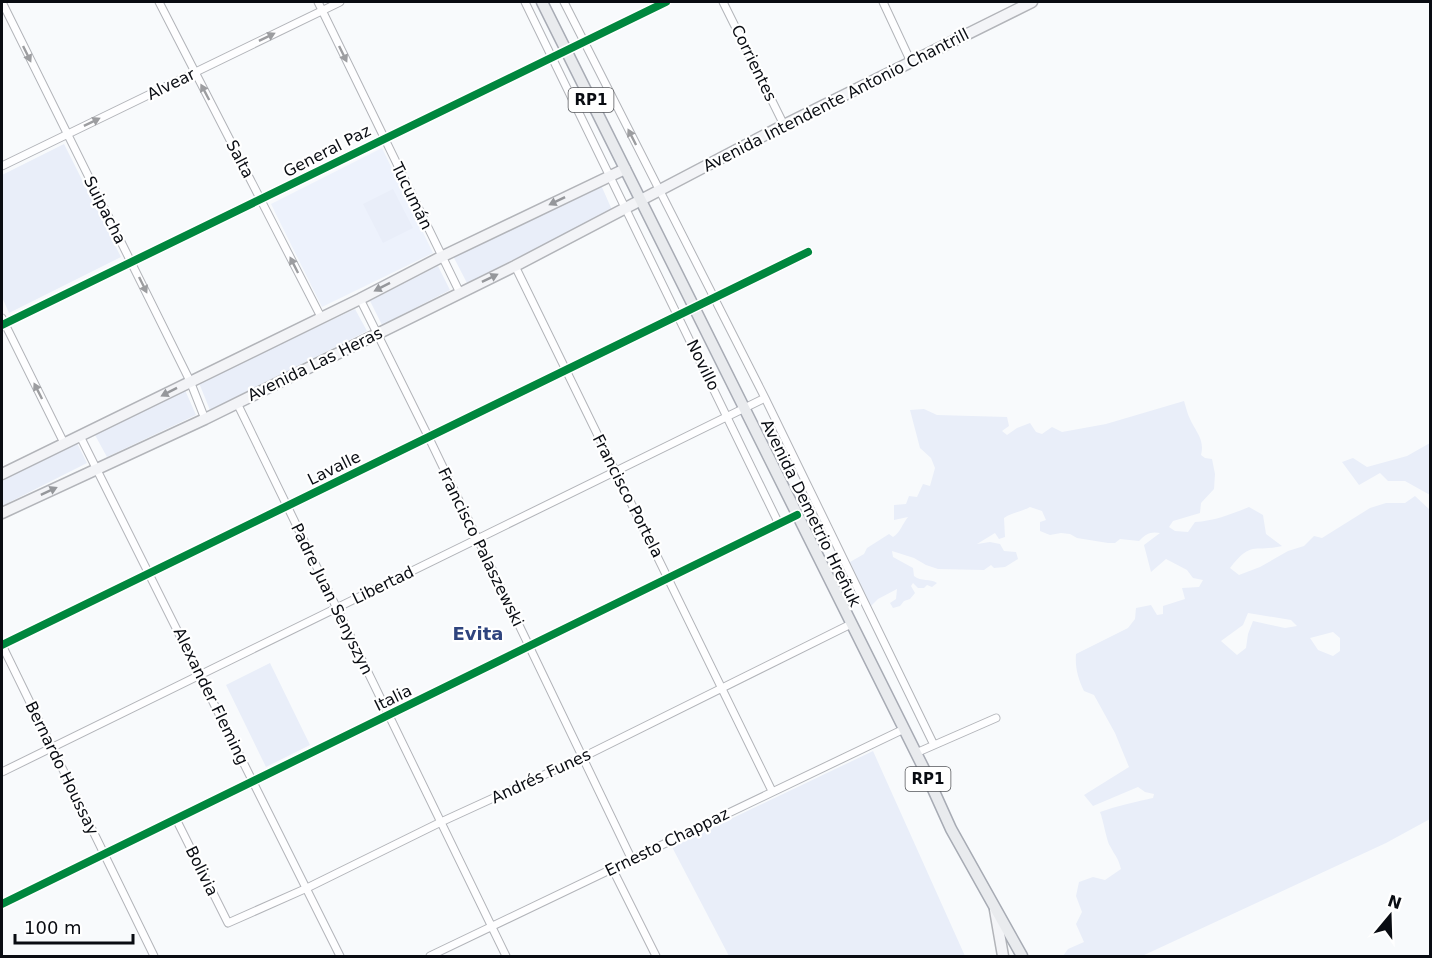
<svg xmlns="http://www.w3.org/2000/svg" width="1432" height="958" viewBox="0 0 1432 958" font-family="'DejaVu Sans',sans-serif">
<rect width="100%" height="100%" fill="#f8fafc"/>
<path fill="#edf2fc" d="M382,148L433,253L322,307L271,204Z"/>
<path fill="#e9eef9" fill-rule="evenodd" d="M64,144L121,257L9,313L2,297V175Z
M601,185L612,210L467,283L453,256Z
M393,189L413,228L383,243L363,204Z
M438,266L450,290L382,325L370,301Z
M355,309L367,331L210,410L199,383Z
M185,390L196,415L107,457L95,435Z
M1184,401C1186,407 1187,413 1190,419C1196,432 1205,440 1201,455L1205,458L1212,459L1215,474L1214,489L1201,503L1200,513L1173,521L1169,527L1175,531L1188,532L1195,522C1214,521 1232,514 1249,507L1263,515L1266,534L1282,546C1253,553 1252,540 1230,568L1239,575L1260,567L1288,551L1304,546L1314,536L1322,538L1370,508L1386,503H1405L1415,496L1430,510V819L1386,843L1142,956H1063L1068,949L1084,942L1076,924L1082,912L1076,896L1079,882L1093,877L1105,880L1121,869C1118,857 1115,856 1110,846C1107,842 1103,819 1100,812C1117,806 1135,802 1153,798L1154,794L1145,792L1138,787L1093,806L1084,795L1129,767L1115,733L1094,695L1084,691C1078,678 1075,668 1076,654L1128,628L1135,619L1136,608L1151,605L1157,615L1163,614V606L1185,599L1182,588L1199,587L1203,580L1193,578L1187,570L1166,559L1151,572L1144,545L1160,533C1151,531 1145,534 1139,541L1120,539L1115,543H1108L1077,538L1070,534L1061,533L1050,535L1040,531V522L1046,520L1042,511L1030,507C1021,512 1013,512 1004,518L1005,537L999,539L995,533L977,544L990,542L1000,544L1004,551L1016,552L1018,559L1005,567L994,568L991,565L984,570L938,569L926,565L914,558L892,551L893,557L913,568L914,576C921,582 930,578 937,583L932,587L927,585L924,588H918L913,583L911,586L915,593L910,599L904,601L900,606L893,608L890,603L896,599L897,589L878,599L870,607H863L856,585L846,582L843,566L864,554L867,548L889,534L893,537C901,532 902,524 908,517L894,520V505L906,504L909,496L917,497L923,484L930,486L935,468L931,458L920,448L910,410L924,409L937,415L1007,417L1009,426L1002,431L1007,435L1017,428L1030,423L1036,432L1042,434L1052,427L1062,432L1106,424ZM1248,613L1291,620L1297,626L1285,628L1253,621L1248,634L1246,648L1237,655L1221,641L1243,625ZM1333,632L1340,638V651L1333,656L1318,650L1310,638Z
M77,443L87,463L2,506V481Z
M1430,443V495L1405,481H1388L1380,473L1359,485L1342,462L1353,458L1367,467L1407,456Z
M270,663L310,745L266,767L226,685Z
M873,751L965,956H729L672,847Z"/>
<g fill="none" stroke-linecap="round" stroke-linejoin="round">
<g stroke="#b2b4b9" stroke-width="9">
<path id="street" d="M2,2L190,381L205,419
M159,2L321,317
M318,2L460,293
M525,2L779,524
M564,2L765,398L934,745
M723,2L784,125
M883,2L911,62
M2,166L340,2
M515,266L772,791
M360,299L429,438L632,860
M2,318L64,443
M2,325L666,2
M237,403L506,956
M80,436L340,956
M2,645L808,252
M2,645L154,956
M916,753L996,718
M2,772L765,398
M176,819L228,923L307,888L441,822L583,757L851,624
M612,868L656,956
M2,904L797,515
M430,956L904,729"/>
</g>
<g stroke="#b2b4b9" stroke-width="13">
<path id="secondary" d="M2,474L360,299L441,257L625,169
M2,513L205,419L515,266L784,125L1032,2
M995,910L1003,956"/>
</g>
<g stroke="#a7abb4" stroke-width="13">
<path id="primary" d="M542,2L923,767L951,829L1022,956"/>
</g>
<use href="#street" stroke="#fefeff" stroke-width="7"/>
<use href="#secondary" stroke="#f3f4f7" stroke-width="10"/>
<use href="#primary" stroke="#e9ebee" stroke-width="10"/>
<g stroke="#fff" stroke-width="11">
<path id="cycleway" d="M2,325L666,2
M2,645L808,252
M2,904L797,515"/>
</g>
<use href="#cycleway" stroke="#00873e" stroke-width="8"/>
</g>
<defs><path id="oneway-solid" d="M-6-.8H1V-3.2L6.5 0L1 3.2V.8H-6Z" transform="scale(1.5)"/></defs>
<g fill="#9c9da0">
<use href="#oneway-solid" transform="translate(267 37) rotate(-26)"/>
<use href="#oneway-solid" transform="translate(27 54) rotate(64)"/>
<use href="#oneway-solid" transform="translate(343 54) rotate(64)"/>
<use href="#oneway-solid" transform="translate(205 92) rotate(-118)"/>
<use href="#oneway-solid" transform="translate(92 122) rotate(-26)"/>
<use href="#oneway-solid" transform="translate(632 137) rotate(-117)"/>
<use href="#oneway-solid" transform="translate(294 265) rotate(-117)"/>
<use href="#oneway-solid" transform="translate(143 285) rotate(64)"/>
<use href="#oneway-solid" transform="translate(38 391) rotate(-117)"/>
</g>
<g fill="#95979b">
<use href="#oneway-solid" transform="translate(557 201) rotate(154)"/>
<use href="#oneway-solid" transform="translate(490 278) rotate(-26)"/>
<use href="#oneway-solid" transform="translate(382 287) rotate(153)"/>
<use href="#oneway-solid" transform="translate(169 392) rotate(153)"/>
<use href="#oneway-solid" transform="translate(49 491) rotate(-25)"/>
</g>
<g text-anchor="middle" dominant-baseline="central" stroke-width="4.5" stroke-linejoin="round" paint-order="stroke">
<g fill="#fff" stroke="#535559" stroke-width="1.5">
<rect x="568.5" y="88" width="45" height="24" rx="4.5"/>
<rect x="905.5" y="767" width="45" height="24" rx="4.5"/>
</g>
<g font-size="15" font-weight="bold" fill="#090c12">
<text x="591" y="100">RP1</text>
<text x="928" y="779">RP1</text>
</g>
<g font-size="16" fill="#090c12" stroke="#fff">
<text transform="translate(754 63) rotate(64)">Corrientes</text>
<text transform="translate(171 84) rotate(-26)">Alvear</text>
<text transform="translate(836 100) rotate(-27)">Avenida Intendente Antonio Chantrill</text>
<text transform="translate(327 151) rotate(-27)">General Paz</text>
<text transform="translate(240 159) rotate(62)">Salta</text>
<text transform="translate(412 196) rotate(64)">Tucumán</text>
<text transform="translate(105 210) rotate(63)">Suipacha</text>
<text transform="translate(315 364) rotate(-26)">Avenida Las Heras</text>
<text transform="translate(703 365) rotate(64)">Novillo</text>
<text transform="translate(334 468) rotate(-26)">Lavalle</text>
<text transform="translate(628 496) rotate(63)">Francisco Portela</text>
<text transform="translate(811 513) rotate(64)">Avenida Demetrio Hreñuk</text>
<text transform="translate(481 547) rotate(64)">Francisco Palaszewski</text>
<text transform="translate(383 585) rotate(-26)">Libertad</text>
<text transform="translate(332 599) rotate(64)">Padre Juan Senyszyn</text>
<text transform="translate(211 696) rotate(64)">Alexander Fleming</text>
<text transform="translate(393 698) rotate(-26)">Italia</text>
<text transform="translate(62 768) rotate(64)">Bernardo Houssay</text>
<text transform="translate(541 776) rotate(-25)">Andrés Funes</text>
<text transform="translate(667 842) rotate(-26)">Ernesto Chappaz</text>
<text transform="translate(202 871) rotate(64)">Bolivia</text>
</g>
<g font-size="18" font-weight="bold" fill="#2f447e" stroke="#fff">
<text x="478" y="633">Evita</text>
</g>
</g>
<rect width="1432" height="958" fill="none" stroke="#090c12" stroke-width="6"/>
<g transform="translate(1390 916) rotate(19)" stroke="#ffffff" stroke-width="4.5" paint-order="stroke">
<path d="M0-4.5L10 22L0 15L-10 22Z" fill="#090c12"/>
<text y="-9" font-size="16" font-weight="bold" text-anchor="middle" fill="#090c12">N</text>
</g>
<path d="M15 934v9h118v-9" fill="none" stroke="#090c12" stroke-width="3"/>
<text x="24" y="934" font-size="18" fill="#090c12" stroke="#ffffff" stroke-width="4.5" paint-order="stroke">100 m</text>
</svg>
